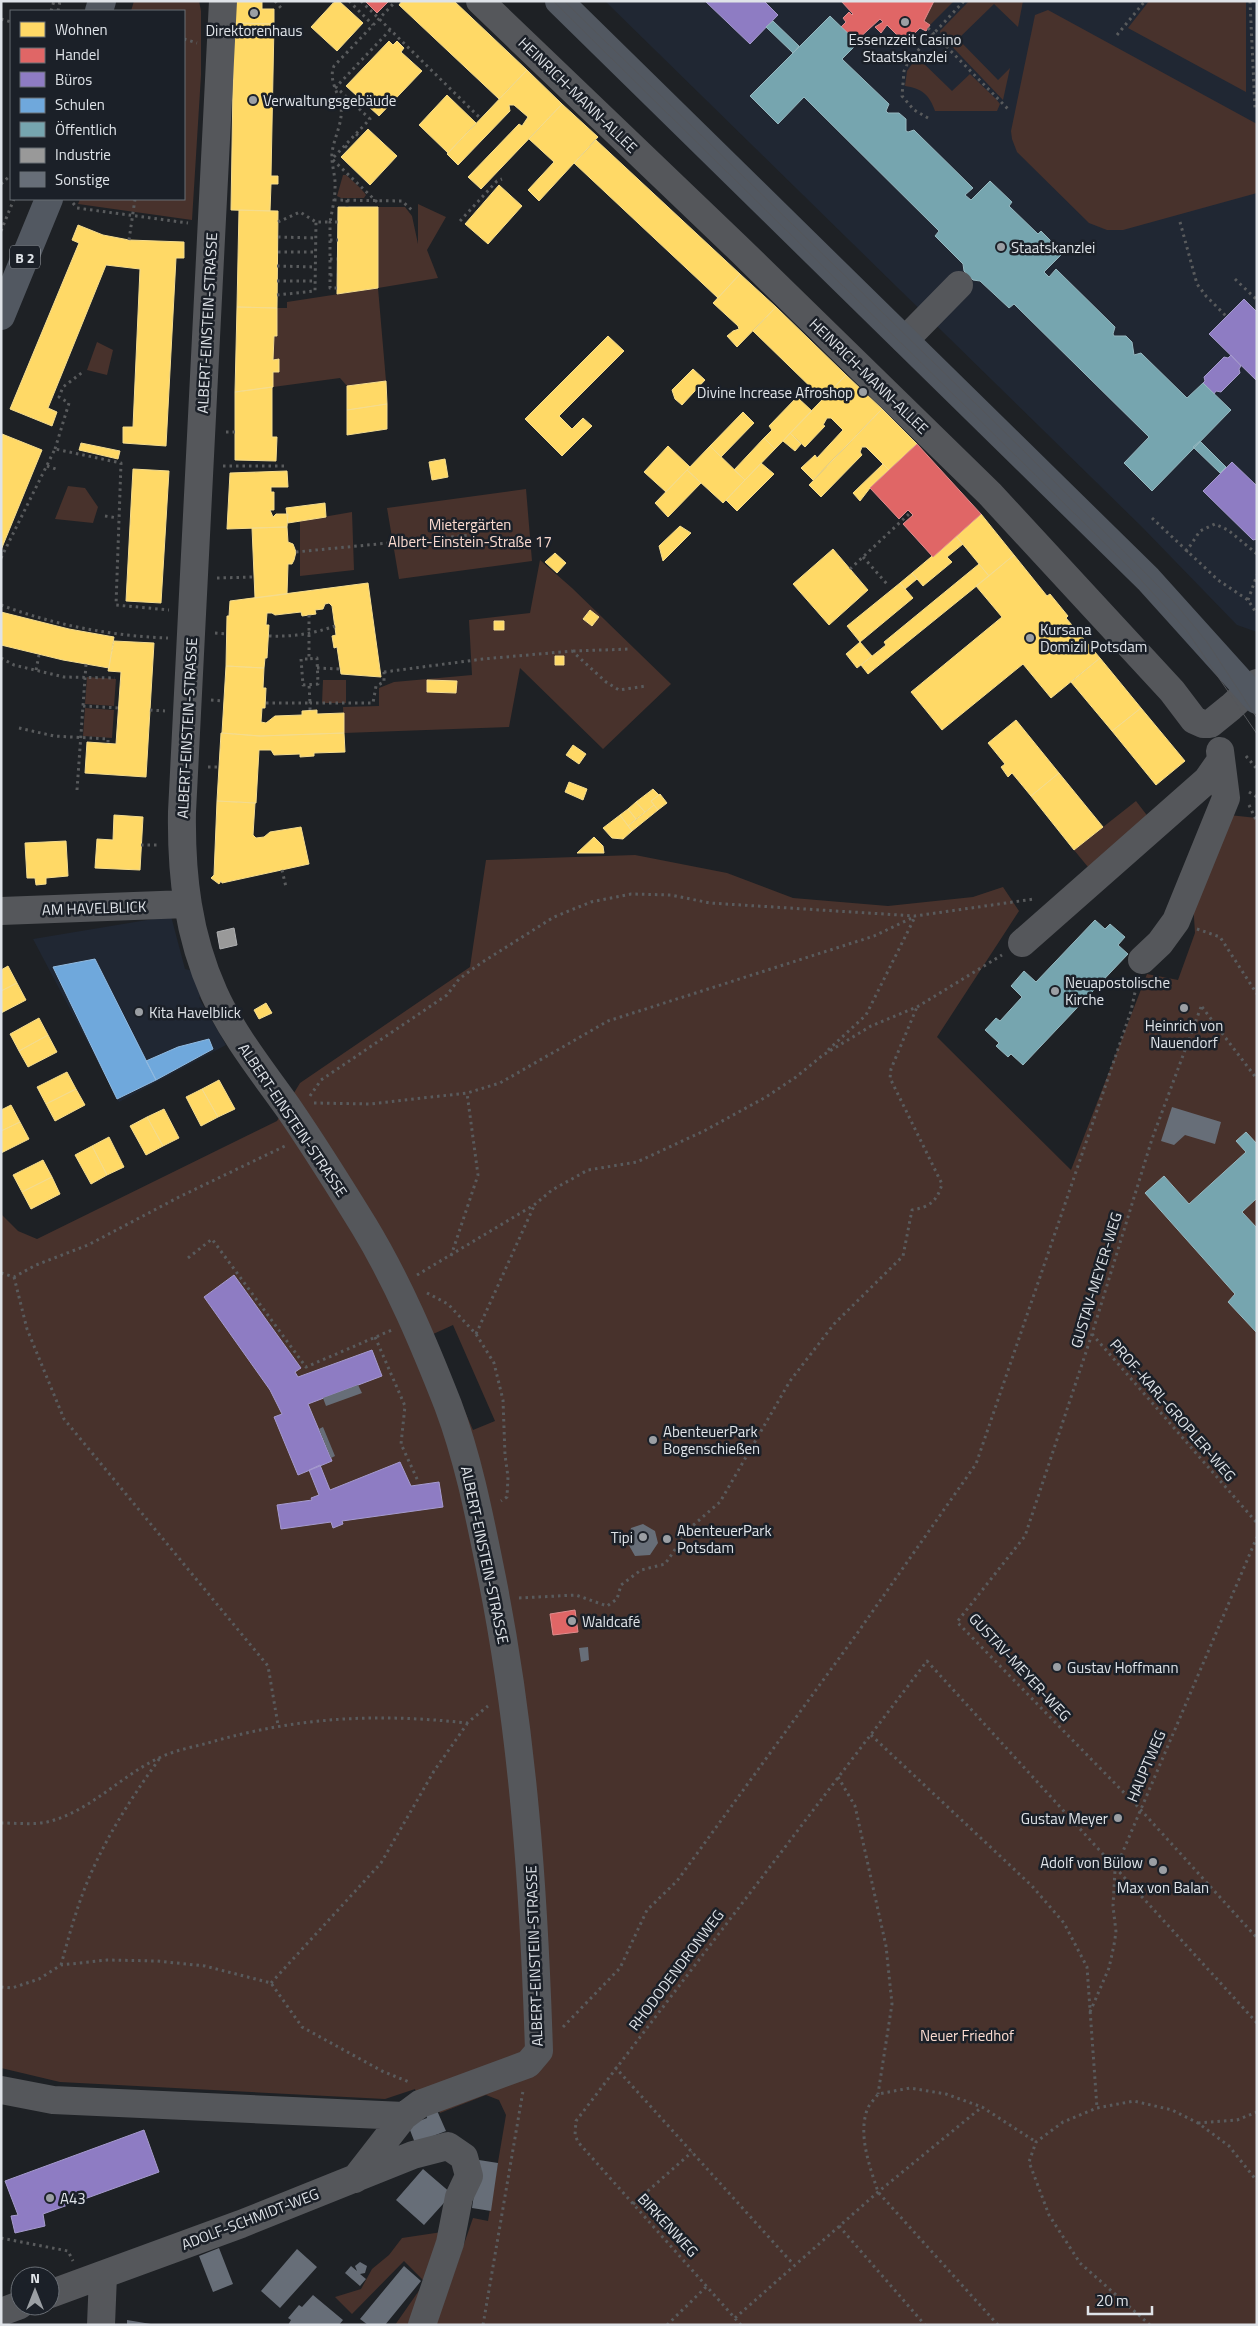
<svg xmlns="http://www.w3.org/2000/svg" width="1258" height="2326" viewBox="0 0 1258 2326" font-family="'Titillium Web',sans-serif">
<rect width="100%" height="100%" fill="#1e2125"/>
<path fill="#202733" d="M605,1H1257V632L1237,625L1142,527Z
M171,916L185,969L193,971L203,991L199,998L226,1045L119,1102L33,939Z"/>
<path fill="#48322c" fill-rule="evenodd" d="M134,1H199L201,11V75L192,220L78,204L80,199H184V11H131Z
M934,1H954L930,25L924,21Z
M969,1H1023L1018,27L994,4L958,39L998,80L1010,68L1003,100L941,35L940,31Z
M1149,1H1246V92L1128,28Z
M1048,10L1257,124V193L1123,230H1107L1089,223L1017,152L1012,139L1011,131L1035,15Z
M917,57L952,91L970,74L996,99L1000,104L997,111H935C930,95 921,88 905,86L907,71Z
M343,175H346C352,180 362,189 366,195L364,198H341L337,196Z
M418,204L446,217L427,250L438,278L378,288L386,381L347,386L340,378L273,387V372H279V359L273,360L274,336H277V308H287V302L378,288V207H405L412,216L418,244Z
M97,342L113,350L107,375L87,370Z
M68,486L85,488L98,507L93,523L55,519Z
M526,489L532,561L399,579L387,508Z
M352,512L354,570L300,576V521Z
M540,560L572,588L671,684L603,749L520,668L509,727L344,733L343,707L379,706V688L394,682L472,675L469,620L530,613Z
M87,677L116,679L114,706L85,704Z
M323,680H346V703H322Z
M85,708L114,710L112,738L83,736Z
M1136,801L1149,818L1088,867L1074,850Z
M1229,815L1257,818V2325H436L473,2218L488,2221L506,2115L499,2100L486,2095L440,2113L435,2101L421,2106L415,2089L385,2099L60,2082L1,2068V1214L18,1231L37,1239L277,1121L300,1083L470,967L486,860L635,855L727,873L793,898L888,906L973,897L1003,887L1019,911L937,1037L1071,1170L1147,974L1178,980L1195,933L1190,853ZM453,1325L495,1421L473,1430L431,1335Z
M442,2232L415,2325H395L425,2282L404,2261L352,2314L335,2297L361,2289L372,2269L389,2255L402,2238Z"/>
<path fill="#ffd966" stroke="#f5dc8d" d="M235,1H262V9H274V24L234,23Z
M339,1L363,23L337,51L311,27L335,1Z
M402,1H454L527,70L499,99L399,5Z
M234,23L274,24L271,176H278V184H271L270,211L231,210Z
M389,41L393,45L397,41L404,48L401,52L422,71L379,116L346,86Z
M527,70L562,104L481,189L468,177L519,124L522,126L528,117L514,105H509L510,111L458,165L447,154Z
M447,95L476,123L448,153L419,125Z
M562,104L598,137L539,201L528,190L554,162L529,139Z
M368,129L397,156L370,185L341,157Z
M596,140L740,274L718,298L574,163Z
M499,185L522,206L488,244L465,224Z
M338,207H378V288L337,294Z
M239,210L278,211L277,308L237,307Z
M78,225L103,235L129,240L184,242V258H176L166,446L123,443V427H133L140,269L106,265L48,408L57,412L52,426L10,409L79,243L72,240Z
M740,274L776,307L737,347L727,336L733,331L739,329L738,326L713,303Z
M237,307L277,308V336H274L273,360L279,359V372H273V387L235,392Z
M776,307L846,375L823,399L753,331Z
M608,336L624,351L559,416L572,429L583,418L592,426L562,456L525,419Z
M693,369L705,380L682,405L675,399L672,390Z
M846,375L882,409L813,480L801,468L815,455L817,458L843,430L831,418H827L823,425L825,426L805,447L790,433Z
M386,381L387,404L347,410V386Z
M272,387V437H277L276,461L235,460V392Z
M797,397L812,411L775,449L764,438L772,430L769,426Z
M387,404V429L347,435V410Z
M882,409L917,444L889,470L866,447H862L860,452L862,455L821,497L809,485Z
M743,412L754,423L721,457L710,446Z
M790,433L801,444L795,451L783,441Z
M2,434L42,450L1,550V435Z
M764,438L775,449L745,480L734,470Z
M81,443L120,451L118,459L79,450Z
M668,446L690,467L666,492L644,472Z
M710,446L745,480L723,503L687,470Z
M445,459L448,477L432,480L429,462Z
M761,463L774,474L737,511L726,500Z
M883,464L889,470L870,488L860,501L853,493Z
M133,469L169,471L161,603L126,601Z
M687,470L701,483L668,517L655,503Z
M287,471L288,487H271V492H274V510H270L273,517L276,514H288L287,527L227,529L230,473Z
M325,503L326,517L288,523L286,508Z
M981,514L1014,555L989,576L956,536Z
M680,526L691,533L663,561L659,546Z
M287,527L288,542L293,544L296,552L294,560L292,564H288L287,594L255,598L252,528Z
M956,536L963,544L947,557L952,562L923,586L912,573Z
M833,549L868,590L829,625L793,584Z
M555,553L566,563L557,573L545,562Z
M1014,555L1047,596L1050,594L1068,616L1066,618L1100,658L1051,698L1023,664L942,730L911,692L1002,617L976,586Z
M979,564L989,576L868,674L861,665L886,645L884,642Z
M912,573L917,579L905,589L900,583Z
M368,583L381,677L341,674L337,647L334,648L332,636L336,635L332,606L329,603L325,604L323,609L315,610L316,614L302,616L301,612L275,615L272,613H267L266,625H269L267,658H265L264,668L226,666L227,616H229L230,601Z
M900,583L913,598L860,642L847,626Z
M590,610L599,617L592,626L583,619Z
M1,612L69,629L114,637L109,668L63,660L1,645Z
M494,621H504V630H494Z
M114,641L154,643L146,777L85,773L87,742L116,744L121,672L108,671Z
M860,642L872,656L857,668L846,654Z
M555,656H564V665H555Z
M1100,658L1141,708L1112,731L1071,682Z
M226,666L264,668L263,688H266L265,708H262L261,722L266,723L275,716L302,715V711L317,710V714L344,713V733L260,736L222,733Z
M427,680L457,681L456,693L427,692Z
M1141,708L1185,761L1156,785L1112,731Z
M1016,720L1059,773L1031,796L1012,773L1008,777L1001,767L1005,764L988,743Z
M221,733L260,736L344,733L345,752L314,753V756L300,757V754L274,755L271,750H259L256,803L217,801Z
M573,745L586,754L579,764L566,755Z
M1059,773L1103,827L1074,850L1031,796Z
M569,782L587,789L583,800L565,792Z
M653,789L659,795L651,801L654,805L645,812L636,802Z
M660,794L667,803L658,810L651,801Z
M217,801L255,803L253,835L256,838L264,837L270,832L301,827L309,864L222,883L221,881L219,884L211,878L214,875Z
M636,802L645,812L636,819L628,809Z
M654,805L658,810L632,831L628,826Z
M628,809L636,819L628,826L620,815Z
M114,815L143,817L140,870L95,868L97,839L113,840Z
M620,815L632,831L623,839L612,838L603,828Z
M594,837L603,846L604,853H577Z
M66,841L68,876L46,878V884L36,885L35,878H27L25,843Z
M8,966L17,983L1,991V970Z
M17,983L26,1000L1,1013V991Z
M266,1003L272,1013L259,1019L254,1010Z
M39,1018L48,1035L19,1051L10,1034Z
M48,1035L57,1052L28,1067L19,1051Z
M67,1072L76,1089L46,1104L37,1087Z
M219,1080L235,1109L218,1117L202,1089Z
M76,1089L85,1105L55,1121L46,1104Z
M202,1089L218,1117L201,1126L186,1097Z
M11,1105L20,1122L1,1131V1110Z
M164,1109L179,1138L163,1146L147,1117Z
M147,1117L163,1146L146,1155L130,1126Z
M20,1122L29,1139L1,1153V1131Z
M109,1137L124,1167L107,1175L92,1146Z
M92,1146L107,1175L91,1184L75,1155Z
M43,1160L52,1177L22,1192L13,1175Z
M52,1177L60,1194L31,1209L22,1192Z"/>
<path fill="#e06666" stroke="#e08c8d" d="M365,1H389L377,13Z
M841,1H934L924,21L930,25L926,31L920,28L905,43L887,25L881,33L875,27L883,22L880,19L856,41L841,27L846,22L843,18L849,12L852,15L853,14Z
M917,444L981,514L933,557L903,524L913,515L908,510L899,519L870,488Z
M575,1610L578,1632L553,1635L550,1614Z"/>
<path fill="#8e7cc3" stroke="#a69bce" d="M705,1H764L778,15L750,44Z
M1244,299L1257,312V381L1209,334Z
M1231,355L1241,366L1239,369L1240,373L1221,392L1216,391L1214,394L1203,383L1205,381L1204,377L1224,357L1228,358Z
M1232,462L1257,486V539L1253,540L1203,491Z
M234,1275L301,1368L295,1372L298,1377L372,1350L382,1376L308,1404L332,1461L298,1475L274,1417L282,1414L270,1390L204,1297Z
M400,1462L411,1486L439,1482L443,1507L342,1521L343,1524L333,1528L331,1522L281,1529L277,1505L312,1500L311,1498L319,1495L309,1470L320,1465L330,1490Z
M144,2130L159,2172L43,2214L45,2226L15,2233L11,2216L18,2215L5,2181Z"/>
<path fill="#6fa8dc" stroke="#91bae0" d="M95,959L156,1080L117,1099L53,967Z
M209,1039L213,1049L156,1080L146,1061L178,1047Z"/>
<path fill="#76a5af" stroke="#96b8c0" d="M830,16L858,43L842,59L889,104L886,111L888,113H899L906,119V131L908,132L914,130L973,188L965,195L971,200L990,181L1012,202L1009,206L1038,234L1041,231L1063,253L1044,272L1049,277L1056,269L1115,327L1113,334L1114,336H1126L1132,342L1134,355L1141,353L1187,398L1203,383L1231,410L1152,491L1124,463L1149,437L1014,304L1009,308L980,281L973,280L964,271L963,264L935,236L939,231L804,97L778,124L750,96Z
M773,21L799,46L793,53L766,27Z
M1200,441L1226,467L1220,473L1193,447Z
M1095,920L1105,929L1110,924L1125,937L1118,945L1128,954L1023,1065L1011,1054L1008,1057L996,1046L999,1043L985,1030L996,1018L1000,1021L1022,997L1011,986L1024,971L1036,982Z
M1246,1132L1257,1144V1198L1242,1212L1257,1228V1333L1228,1302L1235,1294L1145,1193L1164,1176L1189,1204L1246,1152L1236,1141Z"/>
<path fill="#999" stroke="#aeafb1" d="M234,928L237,945L220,949L217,932Z"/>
<path fill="#676e78" d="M1172,1107L1221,1122L1215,1144L1185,1135L1174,1145L1161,1141Z
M358,1385L362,1393L326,1406L323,1398Z
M323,1427L335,1456L331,1458L319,1429Z
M643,1524L655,1531L658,1543L650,1555L635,1556L627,1542L631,1528Z
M588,1647L589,1660L581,1662L579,1648Z
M435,2106L446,2131L415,2143L408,2125L427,2118L425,2110Z
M479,2160L498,2163L491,2211L472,2208Z
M423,2169L452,2194L424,2225L396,2200Z
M219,2248L233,2284L213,2292L199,2256Z
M297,2249L317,2267L280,2308L261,2291Z
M360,2262L367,2266L365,2273L360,2274L366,2279L360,2286L345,2273L351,2266L357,2271L355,2266Z
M404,2266L421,2281L385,2325H368L360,2319Z
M313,2295L343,2320L339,2325H288L291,2320L288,2318L299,2305L302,2307Z
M127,2320L151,2324V2325H127Z"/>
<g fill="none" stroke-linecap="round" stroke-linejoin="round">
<path stroke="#595b5d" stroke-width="3" stroke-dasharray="2.5 4" stroke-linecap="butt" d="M275,1L281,8
M333,1L334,2
M349,1L373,25
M361,1L479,117
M1250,1L1255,109
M51,11L54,1
M58,11L60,1
M1,19L11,22
M928,28L1008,109
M1117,35L1145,1
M184,39L197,43
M928,118L914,110L902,96L904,71L909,60L964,1
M356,134L360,137
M345,146L349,149
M1,184L11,175
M334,200L402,201L414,212
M347,200V207
M377,202L332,159L370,119L336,87L390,30
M73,203L77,208L188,223
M460,221L497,181L502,179
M278,222L300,212L316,222H330C332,211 335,199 335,188C336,176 331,165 332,153C334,137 343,123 341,107C339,93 328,80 334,66L396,1
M1180,222L1197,284L1206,296L1227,317
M1,231L14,199
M278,237L316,238
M129,240L135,199
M330,240H338
M278,252H316
M330,259H337
M277,266L315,267
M330,275H337
M1235,279L1257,300
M277,281H315
M337,288H330V222H338
M277,295L315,291L316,222
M226,432H235
M55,449L69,403L59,397L63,387L84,371
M47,466L59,470
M223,466H286
M105,516L118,518
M1152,518L1218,580L1248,600L1257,614
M296,552L471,535
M1186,552L1200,531L1215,524L1228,530L1257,554
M863,557L887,584
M1,558L55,449L121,463L116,605L169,610
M850,569L910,513
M217,578L253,577
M1248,600L1257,575
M1,605C54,625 112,636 168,638
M309,615V659H301L303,685L318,684L317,658L309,659
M215,633L227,634
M269,636C292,637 312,634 335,626
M573,651L631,649
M1,658L14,665L64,677L115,678
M317,668L340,669
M36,670L39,655
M384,672L483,659L572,651L606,682L619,690L646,686
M211,700L224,701
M266,703H310L309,684
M83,706L119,708
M150,710L165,711
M310,710V703H373L376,686L384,682V672L380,671
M19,728L54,736L108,739V743
M1246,756L1257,769
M208,767H219
M77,790L86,664
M1249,792L1257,797
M1249,805L1257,822
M141,845H158
M282,870L286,887
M1197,929L1220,937L1257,994
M1201,1007L1152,1139L1092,1334L1025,1536L957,1622L1140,1809L1257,1938
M1202,1007L1257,1079
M828,1050L866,1015L915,917
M310,1096L321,1080L447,995L459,979L481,963L554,917L591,902L631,894L671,895L710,903L915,916L1034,899
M314,1103L370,1104L467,1093L500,1083L608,1021L874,936L914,917
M451,1256L478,1175L467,1093
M188,1258L212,1239L306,1367L392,1330
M1,1273L14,1277L36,1265L88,1245L179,1197L285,1146
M417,1275L534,1205L552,1190L588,1170L637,1162L704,1131L766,1097L796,1077L823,1055L871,1026L917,1007L1002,955
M14,1277L27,1329L64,1419L268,1666L278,1725
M427,1293L448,1304L476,1334L494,1363L503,1400L505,1455L508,1477L507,1497L501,1501
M476,1334L534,1206
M1092,1334L1257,1523
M375,1337L405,1406L401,1444L418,1481
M519,1598L576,1595L607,1606L617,1599L621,1585L641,1570L665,1564L690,1528L720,1502L790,1381L834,1324L903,1256L912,1210C930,1207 937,1201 942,1184L890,1078L891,1069L917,1007
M871,1735L1032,1886L1064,1923L1087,1967L1097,2108
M838,1777L855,1806L886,1946L892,2004L878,2094
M1,1823C15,1823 33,1825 47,1822C90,1812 121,1775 161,1757C176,1750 193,1747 208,1743C297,1717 376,1713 467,1723L488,1706
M61,1965C66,1947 71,1928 77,1910C95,1854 126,1805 160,1758
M271,1983L381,1863L434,1771L467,1724
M1,1987L12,1988L39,1979L61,1965L107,1960L157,1961L205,1966L271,1983L302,2027L382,2071L409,2082
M1090,2012L1109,1968L1114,1945L1116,1932L1113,1906L1115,1870L1257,1537
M563,2027L620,1968L647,1910L677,1881L856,1635L976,1464L1131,1011L1137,983
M615,2067L794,2265
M1198,2123L1237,2120L1257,2112
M633,2204L692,2152
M839,2226L925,2325
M1,2238L68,2251L73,2261
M735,2318L878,2192L982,2107
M483,2325L523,2091
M667,2325L708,2285
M741,2325L578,2142L575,2135L576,2121L927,1661L1257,2023
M998,2325L878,2192C870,2167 858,2136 867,2110C869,2104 875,2099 878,2094L910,2088L946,2094L982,2107L1036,2142
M1150,2325L1080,2263L1049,2215L1029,2162L1036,2142L1063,2122L1097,2108L1134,2101L1172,2110L1198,2123L1229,2146L1257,2181"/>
<path stroke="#55575b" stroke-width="28" d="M223,1L182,812C181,875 188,935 214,993C233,1035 262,1071 289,1109C315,1147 340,1187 364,1226C398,1282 424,1344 448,1405C469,1461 480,1519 492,1578C523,1734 534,1892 539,2051L528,2064L420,2104L404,2116L355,2179
M480,1L737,247L990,494L1172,691L1194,720L1203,724H1210L1231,707L1257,683
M905,340L959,285
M1,911L187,904
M1022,943L1207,780L1221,760
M1142,960L1160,943L1176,921L1226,798L1220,751
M1,2090L53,2100L404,2116
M50,2294L241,2224L413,2155L448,2146L464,2157L469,2176L459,2197L450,2243L422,2325
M1,2312L20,2305
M101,2325L103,2275"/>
<path stroke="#525861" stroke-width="28" d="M559,1L1148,579L1257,700
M99,11L102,1
M1,316L49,199"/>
<path stroke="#55575b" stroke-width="1" d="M553,1L1133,571L1187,631L1257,734
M564,1L1021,448L1174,602L1207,642L1257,718"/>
</g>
<g fill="#9b9fa4" stroke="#1b2028" stroke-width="2">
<circle cx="254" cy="13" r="5"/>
<circle cx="905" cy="22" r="5"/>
<circle cx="253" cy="100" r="5"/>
<circle cx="1001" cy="247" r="5"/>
<circle cx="863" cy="392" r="5"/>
<circle cx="1030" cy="638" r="5"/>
<circle cx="1055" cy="991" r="5"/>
<circle cx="1184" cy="1008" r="5"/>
<circle cx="139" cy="1012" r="5"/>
<circle cx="653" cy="1440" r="5"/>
<circle cx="643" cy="1537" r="5"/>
<circle cx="667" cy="1539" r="5"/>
<circle cx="572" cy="1621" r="5"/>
<circle cx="1057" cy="1667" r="5"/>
<circle cx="1118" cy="1818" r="5"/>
<circle cx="1153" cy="1862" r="5"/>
<circle cx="1163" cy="1870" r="5"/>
<circle cx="50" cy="2198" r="5"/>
</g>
<g text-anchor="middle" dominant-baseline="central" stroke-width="5" stroke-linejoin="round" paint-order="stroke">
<rect fill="#1b2028" stroke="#a4a8ae" stroke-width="1" x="10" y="245.5" width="30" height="23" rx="4"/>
<g font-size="14" font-weight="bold" fill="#dfe3e8">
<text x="25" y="257">B 2</text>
</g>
<g font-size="15" fill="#dfe3e8" stroke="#1b2028" text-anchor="start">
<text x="254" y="30" text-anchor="middle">Direktorenhaus</text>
<text x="905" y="39" text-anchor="middle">Essenzzeit Casino<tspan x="905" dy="17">Staatskanzlei</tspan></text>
<text x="263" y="100">Verwaltungsgebäude</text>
<text x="1011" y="247">Staatskanzlei</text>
<text x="853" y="392" text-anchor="end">Divine Increase Afroshop</text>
<text x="1040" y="629">Kursana<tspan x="1040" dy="17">Domizil Potsdam</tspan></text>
<text x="1065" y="982">Neuapostolische<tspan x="1065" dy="17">Kirche</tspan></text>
<text x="149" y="1012">Kita Havelblick</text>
<text x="1184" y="1025" text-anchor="middle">Heinrich von<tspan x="1184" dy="17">Nauendorf</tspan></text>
<text x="663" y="1431">AbenteuerPark<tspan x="663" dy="17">Bogenschießen</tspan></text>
<text x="677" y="1530">AbenteuerPark<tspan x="677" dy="17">Potsdam</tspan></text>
<text x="633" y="1537" text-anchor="end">Tipi</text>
<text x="582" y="1621">Waldcafé</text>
<text x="1067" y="1667">Gustav Hoffmann</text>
<text x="1108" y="1818" text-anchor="end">Gustav Meyer</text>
<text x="1143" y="1862" text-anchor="end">Adolf von Bülow</text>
<text x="1163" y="1887" text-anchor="middle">Max von Balan</text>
<text x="60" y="2198">A43</text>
</g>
<g font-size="15" fill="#dfe3e8" stroke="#1b2028">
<text transform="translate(578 95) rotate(44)">HEINRICH-MANN-ALLEE</text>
<text transform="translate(207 323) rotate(-87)">ALBERT-EINSTEIN-STRASSE</text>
<text transform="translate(869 376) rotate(44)">HEINRICH-MANN-ALLEE</text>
<text transform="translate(187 728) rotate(-87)">ALBERT-EINSTEIN-STRASSE</text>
<text transform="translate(94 908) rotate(-2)">AM HAVELBLICK</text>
<text transform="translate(293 1120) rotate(56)">ALBERT-EINSTEIN-STRASSE</text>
<text transform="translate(1096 1280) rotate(-73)">GUSTAV-MEYER-WEG</text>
<text transform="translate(1173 1410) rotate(49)">PROF.-KARL-GROPLER-WEG</text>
<text transform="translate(485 1555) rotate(78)">ALBERT-EINSTEIN-STRASSE</text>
<text transform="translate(1020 1667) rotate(47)">GUSTAV-MEYER-WEG</text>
<text transform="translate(1146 1766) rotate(-67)">HAUPTWEG</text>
<text transform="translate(534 1956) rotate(-92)">ALBERT-EINSTEIN-STRASSE</text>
<text transform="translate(676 1970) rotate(-53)">RHODODENDRONWEG</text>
<text transform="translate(250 2219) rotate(-21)">ADOLF-SCHMIDT-WEG</text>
<text transform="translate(668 2225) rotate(47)">BIRKENWEG</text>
</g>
<g font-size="15" fill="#fbdbd0" stroke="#1b2028">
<text x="470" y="524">Mietergärten<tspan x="470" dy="17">Albert-Einstein-Straße 17</tspan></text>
<text x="967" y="2035">Neuer Friedhof</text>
</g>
</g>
<rect width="1258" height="2326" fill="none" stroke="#dfe3e8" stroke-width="5"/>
<rect x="10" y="10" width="175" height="190" fill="#1b2028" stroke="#696e75"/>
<rect x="20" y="22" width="25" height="15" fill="#ffd966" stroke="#696e75"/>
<text x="55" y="35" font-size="15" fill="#dfe3e8">Wohnen</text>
<rect x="20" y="48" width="25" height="15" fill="#e06666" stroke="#696e75"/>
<text x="55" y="60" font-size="15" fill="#dfe3e8">Handel</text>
<rect x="20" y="72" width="25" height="15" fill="#8e7cc3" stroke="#696e75"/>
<text x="55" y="85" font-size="15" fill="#dfe3e8">Büros</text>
<rect x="20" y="98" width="25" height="15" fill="#6fa8dc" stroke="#696e75"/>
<text x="55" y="110" font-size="15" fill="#dfe3e8">Schulen</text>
<rect x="20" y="122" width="25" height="15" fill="#76a5af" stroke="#696e75"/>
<text x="55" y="135" font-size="15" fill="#dfe3e8">Öffentlich</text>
<rect x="20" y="148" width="25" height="15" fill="#999999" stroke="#696e75"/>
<text x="55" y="160" font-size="15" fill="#dfe3e8">Industrie</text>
<rect x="20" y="172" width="25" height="15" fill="#676e78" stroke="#696e75"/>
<text x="55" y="185" font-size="15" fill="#dfe3e8">Sonstige</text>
<g transform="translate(35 2291)"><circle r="24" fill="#1b2028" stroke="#696e75"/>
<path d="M0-4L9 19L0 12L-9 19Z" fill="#9b9fa4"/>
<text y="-8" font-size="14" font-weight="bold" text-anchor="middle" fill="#dfe3e8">N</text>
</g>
<path d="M1088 2306v8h64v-8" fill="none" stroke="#dfe3e8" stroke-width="2.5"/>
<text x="1096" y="2306" font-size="15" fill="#dfe3e8" stroke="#1b2028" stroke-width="4" paint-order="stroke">20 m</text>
</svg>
